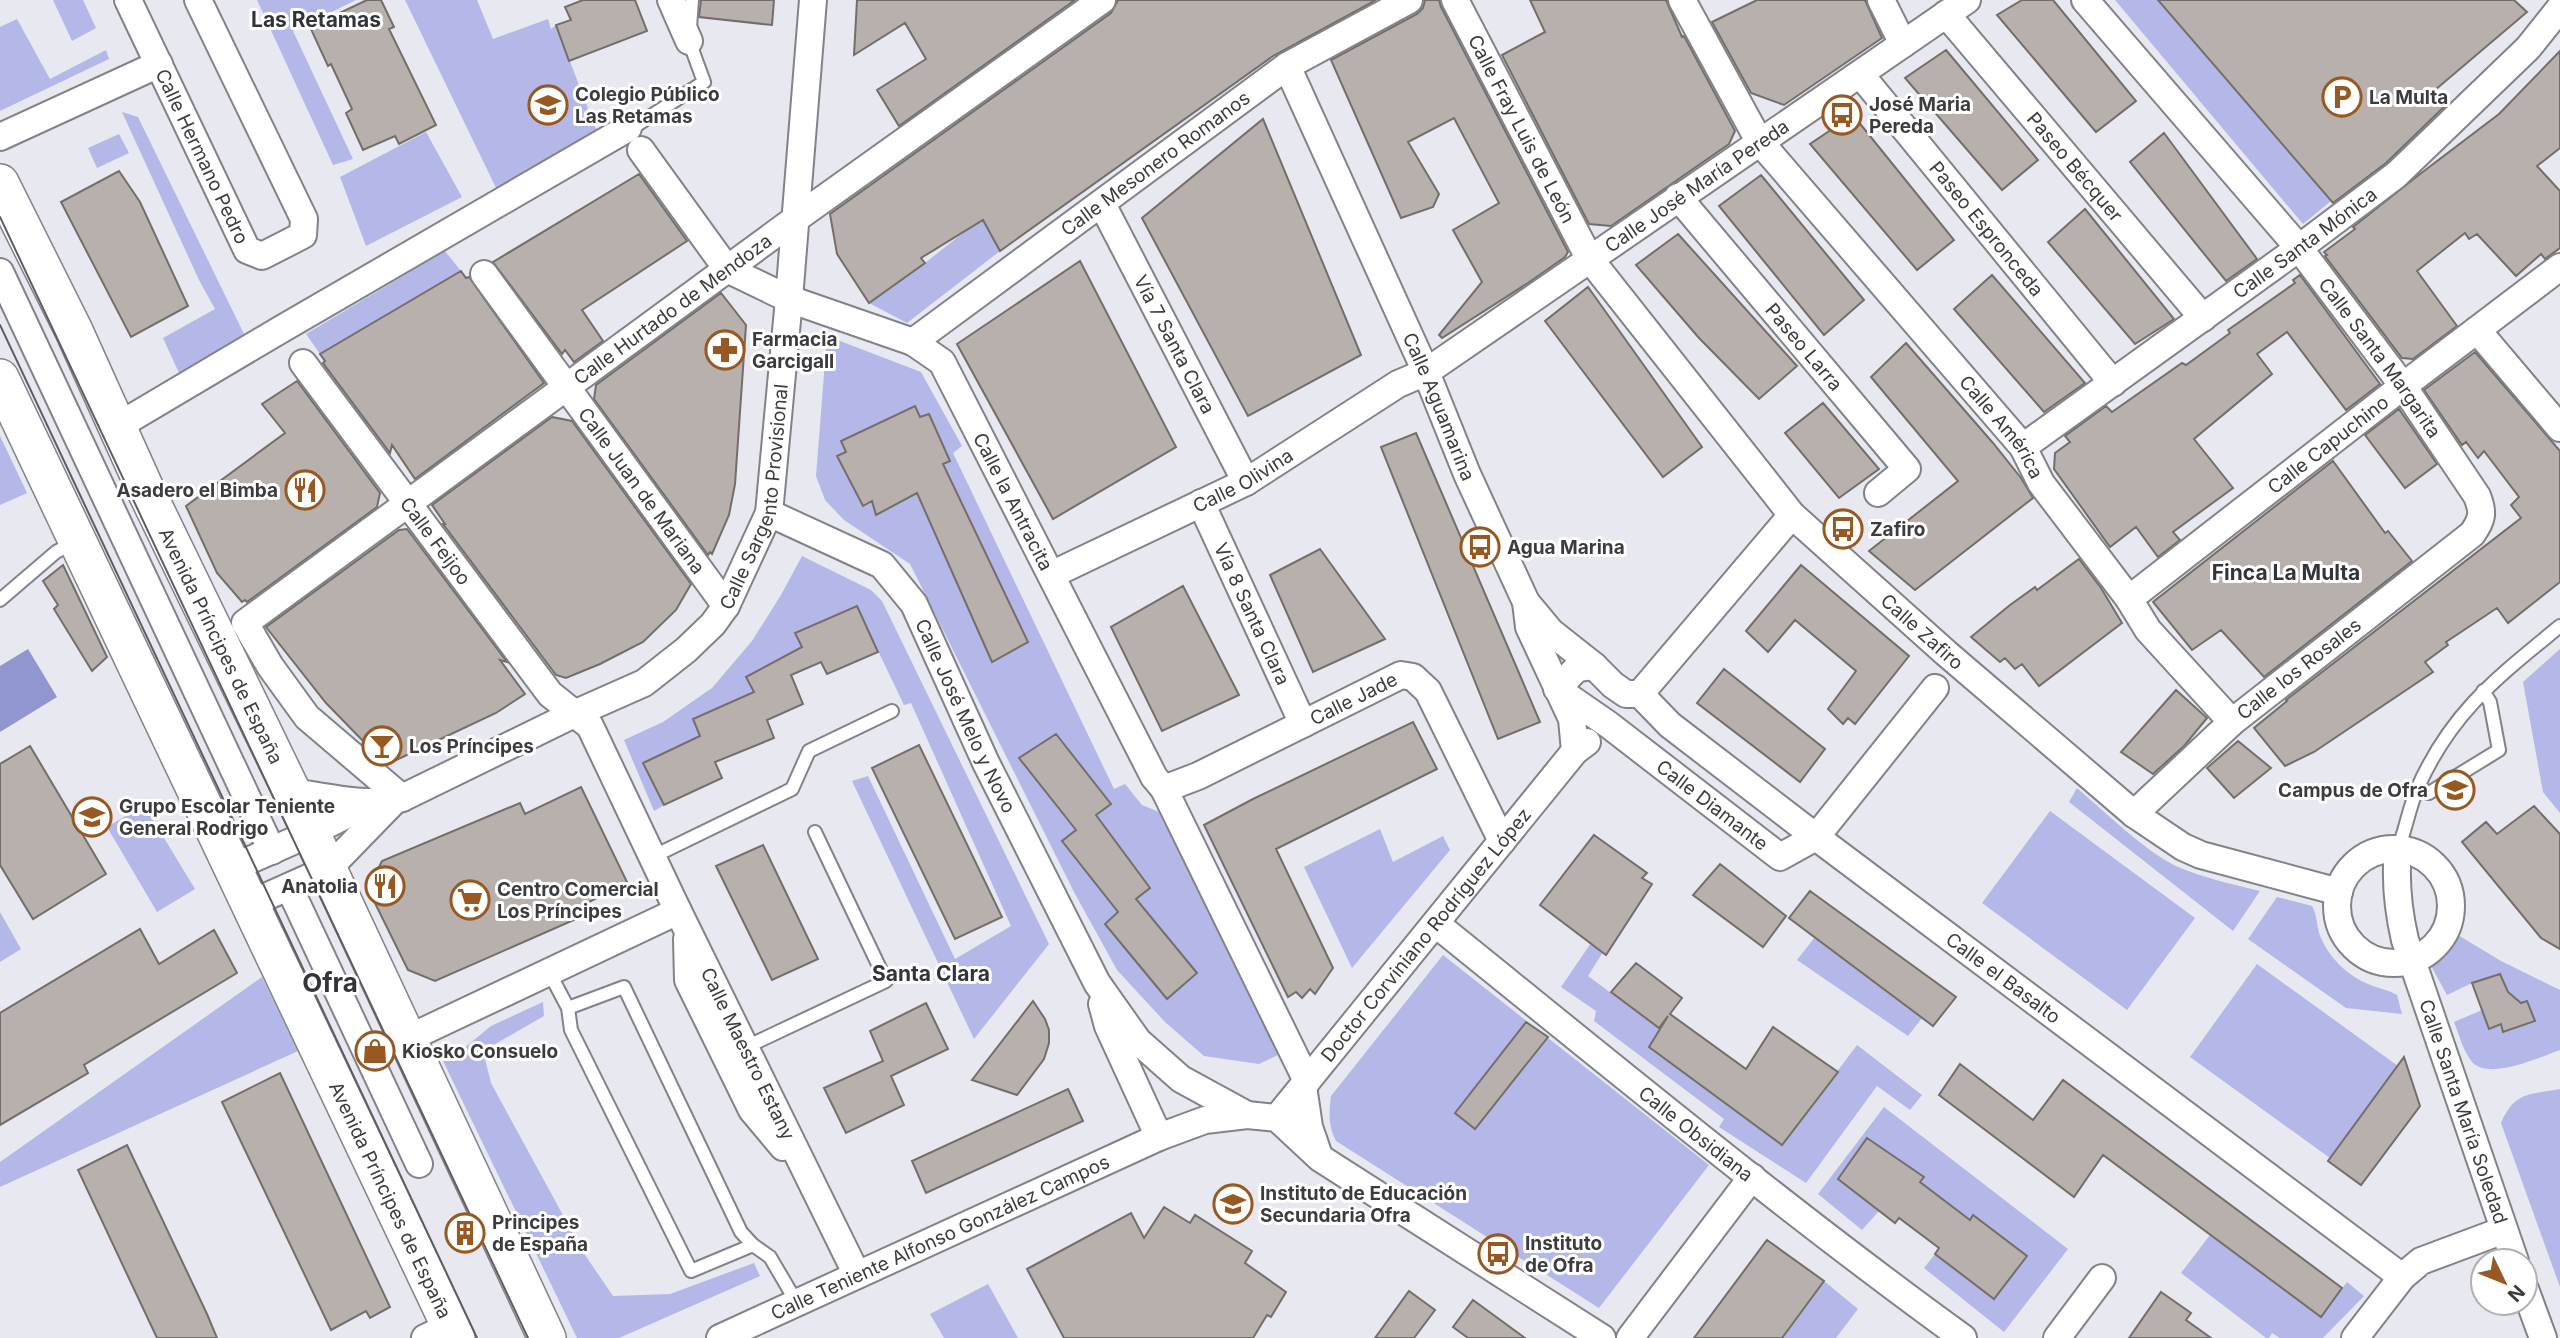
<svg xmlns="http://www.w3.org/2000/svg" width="2560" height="1338" viewBox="0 0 2560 1338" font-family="Inter,sans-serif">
<rect width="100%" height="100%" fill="#e7e8f0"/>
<path fill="#b3b8e9" d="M53,0H83L96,28L72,41Z
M257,0H356L293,31L353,159L333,165Z
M405,0H477L493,39L548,19L551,29L556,25L597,132L498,192Z
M2115,0H2158L2331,201L2303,224Z
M17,19L50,79L106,50L109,59L0,111V27Z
M122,112L138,117L245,336L179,373L163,338L215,309L199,280Z
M426,132L462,197L366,246L340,177Z
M119,134L129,153L97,168L88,148Z
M982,218L1000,251L907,323L869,303L925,263Z
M445,251L461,271L320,354L306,334Z
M827,336L921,372L962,446L953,453L1114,789L1125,784L1142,805L1159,812L1280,1054L1259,1064L1204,1056L1165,1022L1117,970L1074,892L910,564L844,520L825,500L816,476Z
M0,436L27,493L0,505Z
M802,556L871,590L882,601L1049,944L974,1039L852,781L868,776L955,959L1011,926L911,703L904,705L857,607L802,647L754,692L664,805L654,811L624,740L663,722L712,688L752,641L781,595Z
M2560,649V813L2543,792L2523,682Z
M2077,788C2104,811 2146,852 2176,866C2203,878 2232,884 2260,891L2233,931L2069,802Z
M144,805L195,889L157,912L107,827Z
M2050,811L2195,918L2127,1010L1982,903Z
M1380,829L1393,862L1443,836L1450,850L1352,968L1304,867Z
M2277,897L2312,906C2318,916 2316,927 2321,938C2329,957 2347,975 2366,983C2376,988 2387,989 2397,995L2402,1014L2346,1008L2248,939Z
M0,912L21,949L0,962Z
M2458,935L2501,961L2560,990V1050C2540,1057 2489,1081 2472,1062C2463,1051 2459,1034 2454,1022L2482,1010L2489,1029L2501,1024L2504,1032L2535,1021L2527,1002L2521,1003L2508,992L2500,974L2472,983L2447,995L2431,966L2449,949Z
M1815,937L1922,1018L1908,1036L1797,960Z
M1591,943L1603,952L1588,976L1660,1029L1649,1047L1782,1145L1857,1045L1922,1095L1910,1110L1877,1086L1806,1183L1719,1127L1724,1119L1594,1021L1596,1011L1561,987Z
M1443,955L1709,1165L1599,1308L1336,1141C1328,1125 1329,1113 1331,1096Z
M2257,964L2398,1066L2330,1158L2190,1057Z
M262,977L298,1051L0,1187V1162Z
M543,1002L544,1016L483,1051L491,1083L583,1252L613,1296L670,1294L754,1263L760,1276L619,1338H577L443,1061L458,1053L491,1026Z
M2560,1089V1287L2501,1123C2515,1091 2529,1095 2560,1089Z
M1884,1107L2068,1249L2004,1332L1924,1268L1935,1254L1994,1299L2027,1256L1973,1215L1970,1220L1920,1182L1923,1176L1867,1139L1838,1179L1879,1211L1862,1230L1818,1194Z
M2210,1235L2321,1317L2347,1282L2364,1296L2323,1338H2280L2272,1333L2269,1338H2266L2181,1273Z
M1824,1281L1858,1309L1836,1338H1782Z
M988,1284L1018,1338H944L930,1314Z"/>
<path fill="#9296d0" d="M28,649L57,697L0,732V666Z"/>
<path fill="#b7b0ac" stroke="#746e6a" stroke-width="2" d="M367,0H381L394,27L389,29L436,125L399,144L395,136L363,150L346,113L352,109L331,64L328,66L310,27Z
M583,0H635L647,31L569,61L556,25L571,20L565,7Z
M701,0H774L772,25L699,17Z
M857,0H1075L899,126L877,90L926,59L905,23L854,55Z
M1118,0H1376L1273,56L1000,251L983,220L921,258L925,263L869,303L837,254L830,214L1111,13Z
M1425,0H1439L1441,7L1568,252L1565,257L1528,283L1442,338L1439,335L1482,282L1453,230L1499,203L1454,118L1408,142L1439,194L1433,207L1401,218L1331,60L1417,14L1423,8Z
M1530,0H1666L1682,37L1684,36L1735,131L1729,144L1611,226L1589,224L1502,55L1545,32Z
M1757,0H1865L1882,38L1784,105L1751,93L1712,22Z
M2022,0H2053L2136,101L2096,132L1997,15Z
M2158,0H2514L2527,12L2435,90L2448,103L2386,163L2333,203Z
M1946,50L2038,160L2002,190L1905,78Z
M2560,51V148L2537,166L2560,191V248L2545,259L2541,254L2516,276L2477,234L2469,239L2465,233L2417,271L2457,326L2413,359L2402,358L2325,256L2327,255L2324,252L2355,229L2353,227L2420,174L2499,114Z
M1853,115L1954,240L1917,270L1810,144Z
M1263,119L1361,355L1248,416L1142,218Z
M2164,133L2257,259L2226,281L2130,162Z
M119,171L140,202L188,306L131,337L61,202Z
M639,174L687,241L582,310L603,341L574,362L565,350L562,354L493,262Z
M1761,175L1864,300L1824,335L1719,206Z
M2085,209L2174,319L2135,344L2048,242Z
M1678,234L1797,366L1759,399L1699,338L1636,265Z
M1080,261L1176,447L1053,519L957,344Z
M461,271L466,278L469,277L544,383L415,479L392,445L390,453L323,363L325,361L320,354Z
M1992,275L2085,383L2044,412L1954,309Z
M2300,275L2380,384L2346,410L2287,332L2257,354L2272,374L2194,439L2233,488L2173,532L2180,540L2158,557L2136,527L2110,547L2054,469L2055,453L2070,442L2065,436L2106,406L2112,412L2182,363L2186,365L2230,333L2228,330L2295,283L2293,280Z
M1588,287L1702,447L1663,477L1545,321Z
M721,293L746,325L735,484L729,515L712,554L710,552L708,555L594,399L596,385Z
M1906,343L1993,443L2021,478L2033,498L1915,590L1869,551L1958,481L1871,377Z
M2475,352L2560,451V582L2508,623L2497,608L2446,642L2448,645L2425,662L2433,672L2314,752L2285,766L2254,728L2287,701L2286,700L2521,518L2511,505L2519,497L2484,451L2478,458L2466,442L2462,445L2424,390Z
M297,381L380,493L377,507L247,602L245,600L242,602L217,573L186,506L285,433L262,404Z
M1823,403L1879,469L1839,498L1785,433Z
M915,406L920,417L929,414L950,461L943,464L1028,642L992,662L917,493L876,515L872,501L863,506L837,456L846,452L841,441Z
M2399,409L2437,464L2405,488L2365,435Z
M552,417L572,421L691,584L676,610L643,642L600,664L566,678L556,675L443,524H445L432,505Z
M1416,433L1540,722L1498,739L1381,447Z
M2333,461L2385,533L2388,531L2412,561L2264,677L2221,630L2192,650L2153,602Z
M407,529L507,662L500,660L525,694L496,713L394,761L362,740L326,703L266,627L399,530Z
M1320,549L1385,639L1313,672L1270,575Z
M2079,559L2101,588L2122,623L2039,686L2022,664L2015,669L2005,658L2000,662L1971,637L2010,605L2035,587L2037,590Z
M63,565L107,657L92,671L54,609L58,605L43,581Z
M1801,565L1909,656L1855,724L1848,718L1843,724L1828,709L1856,671L1795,620L1768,652L1746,631Z
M1183,586L1239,695L1162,731L1111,627Z
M857,606L878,652L827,674L821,662L791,675L803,704L767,720L774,738L715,762L722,778L664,805L643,763L700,736L693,719L754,692L746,677L802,647L795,633Z
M1724,669L1825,749L1800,782L1697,703Z
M2176,690L2207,718L2184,746L2153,774L2121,752Z
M1413,722L1437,769L1276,849L1333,968L1315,994L1310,989L1302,998L1296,992L1288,997L1204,825L1253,799Z
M1056,734L1111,804L1096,815L1150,888L1136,899L1197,973L1167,999L1105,924L1118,912L1062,841L1076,830L1019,758Z
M2238,741L2271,768L2234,798L2207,768Z
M919,745L1002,917L955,939L872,768Z
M30,746L106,874L33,919L0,865V764Z
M581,787L627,882L572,911L576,919L435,981L408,970L368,889L382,861L520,803L525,814Z
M2534,806L2560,834V949L2541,938L2462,842L2486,822L2497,834Z
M1594,835L1647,873L1642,878L1652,884L1606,955L1540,905Z
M763,845L818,959L772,980L716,866Z
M1720,864L1786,916L1763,947L1693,895Z
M1810,891L1956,997L1933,1026L1789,918Z
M140,929L159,964L214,930L237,973L84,1065L88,1073L0,1125V1013Z
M1636,963L1682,998L1670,1014L1746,1069L1773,1027L1838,1072L1782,1145L1649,1047L1668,1016L1659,1028L1611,992Z
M2500,974L2508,992L2521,1003L2527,1001L2535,1021L2503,1032L2501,1024L2489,1029L2472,983Z
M1033,1001L1045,1019L1049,1030V1043L1044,1059L1017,1095L972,1080Z
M926,1003L948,1049L891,1076L904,1105L846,1133L824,1088L883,1061L870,1031Z
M1526,1022L1548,1037L1475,1129L1455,1113Z
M2404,1057L2420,1106L2361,1185L2328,1161Z
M1960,1064L2033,1120L2063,1080L2342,1288L2321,1317L2103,1155L2074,1197L1939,1095Z
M280,1073L390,1307L370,1318L366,1311L331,1330L222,1102Z
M1068,1089L1083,1121L926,1193L912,1161Z
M1867,1138L1924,1177L1920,1182L1970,1220L1973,1215L2027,1256L1994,1299L1935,1254L1939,1248L1899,1218L1895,1223L1838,1179Z
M127,1145L207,1314L217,1338H157L78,1170Z
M1164,1207L1190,1223L1195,1215L1252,1251L1245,1263L1286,1292L1271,1317L1267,1315L1253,1338H1064L1027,1269L1131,1213L1144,1238Z
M1767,1240L1824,1281L1782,1338H1694Z
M1409,1291L1435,1310L1414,1338H1375Z
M2161,1292L2191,1313L2186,1320L2211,1338H2129Z
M1473,1300L1525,1338H1468L1453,1327Z"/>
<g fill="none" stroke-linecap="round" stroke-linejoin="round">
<g stroke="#828289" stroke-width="16">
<path id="lane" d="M629,130L704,82L689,41L692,0
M0,600L56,552L76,541
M2417,790L2429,793L2499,750L2490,702L2483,691
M2398,849C2406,829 2409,807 2418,787C2452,711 2498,677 2560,626
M652,857L792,789L809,751L892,711
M549,972L568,1008L571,1030L691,1271L753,1245
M568,1008L624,987L741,1232L753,1245L770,1257L797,1303
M744,1048L886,981L815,832"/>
</g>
<g stroke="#828289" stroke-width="30">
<g id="street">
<path id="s1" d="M128,0L247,250L262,256L303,235L304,219L198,0"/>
<path d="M671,0L689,41"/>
<path id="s2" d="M1455,0L1589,258L1792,515L1946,653L2134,814L2183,847L2201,855L2339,892"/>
<path id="s3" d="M1682,0L1759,141L2023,447L2041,483L2129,599L2148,630L2232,722"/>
<path d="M1881,0L1903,44"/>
<path id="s4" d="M2085,0L2299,248L2403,386L2477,496C2484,513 2482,520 2472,534L2232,722L2134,814"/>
<path id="s5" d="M1946,14L2203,318"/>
<path id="s6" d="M1287,66L1426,372L1467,474L1526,602L1529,627L1572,719L1575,751"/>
<path id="s7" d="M1860,74L2113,383"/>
<path d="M0,137L159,64"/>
<path id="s8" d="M641,150L727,269L789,299L913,342L942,362L1154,777L1164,789L1307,1081"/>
<path id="s9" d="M1678,197L1907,469L1878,493"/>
<path id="s10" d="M1102,204L1246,482"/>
<path d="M0,272L272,851"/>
<path id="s11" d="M484,274L726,606"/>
<path d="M2477,330L2560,428"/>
<path id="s12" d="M913,342L1287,66L1409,0"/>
<path id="s13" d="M303,363L550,694L590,726L678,911L857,1275"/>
<path d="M118,426L280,330L628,128"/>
<path id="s14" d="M2023,447L2299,248L2396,175L2528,48L2560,8"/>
<path id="s15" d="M1201,503L1303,724"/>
<path id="s16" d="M769,513L882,565L914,604L986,763L1097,983L1138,1041L1181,1079L1247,1115"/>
<path id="s17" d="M1051,575L1246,482L1398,384L1426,372L1967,0"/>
<path id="s18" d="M2129,599L2403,386L2560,267"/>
<path id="s19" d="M1526,602L1551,632L1594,666L1613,685L1626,694H1640L1670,725L1816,837L2402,1277L2421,1261L2504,1230"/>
<path id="s20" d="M1594,666L1577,668L1557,689L1609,725L1780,857L1816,837L1935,688"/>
<path d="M1640,694L1792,515"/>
<path id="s21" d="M1164,789L1198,776L1401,675L1413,677L1428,691L1502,841"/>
<path id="s22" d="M292,792C322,796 374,809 402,798L574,714L644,683L686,650L713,624L726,606L769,513L789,299L813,0"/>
<path id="s23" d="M402,798L307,717L270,666L245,623L794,220L1102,0"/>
<circle cx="2394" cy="906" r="57"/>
<path id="s24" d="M2398,849C2395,880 2398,910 2405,940L2515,1261"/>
<path d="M232,868L311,833L372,802"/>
<path d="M289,887L419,1164"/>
<path d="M250,904L328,869L395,800"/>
<path id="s25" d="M1436,924C1610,1064 1782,1207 1963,1338"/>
<path d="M687,939L688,980L752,1110L783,1147"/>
<path d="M1102,1004L1108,1026L1159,1137"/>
<path d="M407,1039L678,911"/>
<path d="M1303,1086L1309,1127L1319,1156"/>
<path id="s26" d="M1277,1118L1575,751L1587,742"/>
<path d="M2525,1289L2543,1338"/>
<path d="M425,1338L450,1326"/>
<path id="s27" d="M720,1338L1159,1137L1205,1120L1247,1115L1277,1118L1320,1158L1602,1338"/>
<path d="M1630,1338L1752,1177"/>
<path d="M2057,1338L2102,1278"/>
<path d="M2355,1338L2402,1277"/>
</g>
</g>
<g stroke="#828289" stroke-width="40">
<g id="secondary">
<path id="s28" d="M0,183L74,331L147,493L292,792L547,1338"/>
<path id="s29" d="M0,378L456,1338"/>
</g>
</g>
<use href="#lane" stroke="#fff" stroke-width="12"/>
<use href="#street" stroke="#fff" stroke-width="26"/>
<use href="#secondary" stroke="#fff" stroke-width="37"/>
<path stroke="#5e5e62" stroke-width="2" d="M0,217L528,1338
M0,325L477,1338"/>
</g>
<defs>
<g id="parking-ring" transform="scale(2.0125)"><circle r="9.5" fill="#fff" stroke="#985821" stroke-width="1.5"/><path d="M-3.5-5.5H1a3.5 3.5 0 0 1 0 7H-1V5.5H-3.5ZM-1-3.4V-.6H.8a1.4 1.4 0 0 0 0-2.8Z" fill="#985821"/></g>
<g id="school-ring" transform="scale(2.0125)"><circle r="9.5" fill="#fff" stroke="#985821" stroke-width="1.5"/><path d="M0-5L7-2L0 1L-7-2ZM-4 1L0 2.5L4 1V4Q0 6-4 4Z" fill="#985821"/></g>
<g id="bus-ring" transform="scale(2.0125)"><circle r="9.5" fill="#fff" stroke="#985821" stroke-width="1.5"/><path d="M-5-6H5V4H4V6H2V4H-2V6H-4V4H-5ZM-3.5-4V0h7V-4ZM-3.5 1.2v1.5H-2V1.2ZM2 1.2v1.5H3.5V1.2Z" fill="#985821"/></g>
<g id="pharmacy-ring" transform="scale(2.0125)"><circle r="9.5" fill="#fff" stroke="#985821" stroke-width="1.5"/><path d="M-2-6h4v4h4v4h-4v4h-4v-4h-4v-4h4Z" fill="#985821"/></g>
<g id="restaurant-ring" transform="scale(2.0125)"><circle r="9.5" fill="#fff" stroke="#985821" stroke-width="1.5"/><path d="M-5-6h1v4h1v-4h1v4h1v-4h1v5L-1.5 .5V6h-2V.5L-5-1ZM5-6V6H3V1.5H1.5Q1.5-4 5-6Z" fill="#985821"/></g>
<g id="bar-ring" transform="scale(2.0125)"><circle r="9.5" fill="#fff" stroke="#985821" stroke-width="1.5"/><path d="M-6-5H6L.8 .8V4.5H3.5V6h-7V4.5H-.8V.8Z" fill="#985821"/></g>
<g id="university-ring" transform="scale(2.0125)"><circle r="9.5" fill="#fff" stroke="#985821" stroke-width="1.5"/><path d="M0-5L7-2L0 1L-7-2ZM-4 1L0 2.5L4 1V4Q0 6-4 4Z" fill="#985821"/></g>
<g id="supermarket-ring" transform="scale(2.0125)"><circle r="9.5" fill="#fff" stroke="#985821" stroke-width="1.5"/><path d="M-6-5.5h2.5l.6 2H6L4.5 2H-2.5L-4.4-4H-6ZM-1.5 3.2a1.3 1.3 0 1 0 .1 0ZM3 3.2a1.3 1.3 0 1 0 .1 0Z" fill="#985821"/></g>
<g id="shop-ring" transform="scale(2.0125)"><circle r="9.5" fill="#fff" stroke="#985821" stroke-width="1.5"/><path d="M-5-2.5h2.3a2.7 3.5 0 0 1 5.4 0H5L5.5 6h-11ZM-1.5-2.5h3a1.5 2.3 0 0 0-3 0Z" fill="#985821"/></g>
<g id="building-ring" transform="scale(2.0125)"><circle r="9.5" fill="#fff" stroke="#985821" stroke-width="1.5"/><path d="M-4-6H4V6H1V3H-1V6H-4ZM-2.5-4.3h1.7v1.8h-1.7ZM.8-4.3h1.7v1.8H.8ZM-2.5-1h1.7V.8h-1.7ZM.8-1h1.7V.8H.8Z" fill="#985821"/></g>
</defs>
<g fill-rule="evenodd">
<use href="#parking-ring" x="2342" y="97"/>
<use href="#school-ring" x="548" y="105"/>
<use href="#bus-ring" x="1842" y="115"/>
<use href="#pharmacy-ring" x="725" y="350"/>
<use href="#restaurant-ring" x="305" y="490"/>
<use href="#bus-ring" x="1843" y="529"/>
<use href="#bus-ring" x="1480" y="547"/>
<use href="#bar-ring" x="382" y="746"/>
<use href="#university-ring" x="2455" y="790"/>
<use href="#school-ring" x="92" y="817"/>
<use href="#restaurant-ring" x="385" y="886"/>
<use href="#supermarket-ring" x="470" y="900"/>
<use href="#shop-ring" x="375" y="1051"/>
<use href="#school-ring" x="1233" y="1204"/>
<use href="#building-ring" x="465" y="1233"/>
<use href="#bus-ring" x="1498" y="1254"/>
</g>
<g text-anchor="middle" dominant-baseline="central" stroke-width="6" stroke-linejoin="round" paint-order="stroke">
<g font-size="19" font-weight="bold" fill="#3c3c3f" stroke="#fff" text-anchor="start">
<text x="575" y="94">Colegio Público<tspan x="575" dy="22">Las Retamas</tspan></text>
<text x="2369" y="97">La Multa</text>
<text x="1869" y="104">José Maria<tspan x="1869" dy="22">Pereda</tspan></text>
<text x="752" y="339">Farmacia<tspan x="752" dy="22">Garcigall</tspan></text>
<text x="278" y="490" text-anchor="end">Asadero el Bimba</text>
<text x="1870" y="529">Zafiro</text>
<text x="1507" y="547">Agua Marina</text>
<text x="409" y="746">Los Príncipes</text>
<text x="2428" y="790" text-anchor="end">Campus de Ofra</text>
<text x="119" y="806">Grupo Escolar Teniente<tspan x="119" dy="22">General Rodrigo</tspan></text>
<text x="358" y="886" text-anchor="end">Anatolia</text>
<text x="497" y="889">Centro Comercial<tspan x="497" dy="22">Los Príncipes</tspan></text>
<text x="402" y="1051">Kiosko Consuelo</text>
<text x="1260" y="1193">Instituto de Educación<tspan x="1260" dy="22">Secundaria Ofra</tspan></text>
<text x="492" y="1222">Principes<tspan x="492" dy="22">de España</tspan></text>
<text x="1525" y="1243">Instituto<tspan x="1525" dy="22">de Ofra</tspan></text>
</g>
<g font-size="19" fill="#3c3c3f" stroke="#fff">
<text stroke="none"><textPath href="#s2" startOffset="145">Calle Fray Luis de León</textPath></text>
<text stroke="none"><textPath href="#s1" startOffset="173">Calle Hermano Pedro</textPath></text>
<text stroke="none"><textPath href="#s12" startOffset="301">Calle Mesonero Romanos</textPath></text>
<text stroke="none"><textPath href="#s5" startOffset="200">Paseo Bécquer</textPath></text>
<text stroke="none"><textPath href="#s17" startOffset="756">Calle José María Pereda</textPath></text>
<text stroke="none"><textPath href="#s7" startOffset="200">Paseo Espronceda</textPath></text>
<text stroke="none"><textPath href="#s14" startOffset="348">Calle Santa Mónica</textPath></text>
<text stroke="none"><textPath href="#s23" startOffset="768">Calle Hurtado de Mendoza</textPath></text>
<text stroke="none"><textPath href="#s10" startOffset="158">Vía 7 Santa Clara</textPath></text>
<text stroke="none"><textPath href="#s9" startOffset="196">Paseo Larra</textPath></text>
<text stroke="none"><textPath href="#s4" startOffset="464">Calle Santa Margarita</textPath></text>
<text stroke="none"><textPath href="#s6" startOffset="373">Calle Aguamarina</textPath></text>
<text stroke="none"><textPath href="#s3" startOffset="536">Calle América</textPath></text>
<text stroke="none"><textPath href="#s18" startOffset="252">Calle Capuchino</textPath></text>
<text stroke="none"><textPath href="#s17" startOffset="214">Calle Olivina</textPath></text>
<text stroke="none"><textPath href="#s11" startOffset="268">Calle Juan de Mariana</textPath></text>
<text stroke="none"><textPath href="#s22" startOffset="607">Calle Sargento Provisional</textPath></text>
<text stroke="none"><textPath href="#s8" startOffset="539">Calle la Antracita</textPath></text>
<text stroke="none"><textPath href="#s13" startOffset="222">Calle Feijoo</textPath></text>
<text stroke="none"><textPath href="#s15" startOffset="122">Vía 8 Santa Clara</textPath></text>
<text stroke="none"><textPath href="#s2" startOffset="793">Calle Zafiro</textPath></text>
<text stroke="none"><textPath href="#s28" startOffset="513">Avenida Príncipes de España</textPath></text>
<text transform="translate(2299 669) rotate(-38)">Calle los Rosales</text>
<text stroke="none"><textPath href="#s21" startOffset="210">Calle Jade</textPath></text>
<text stroke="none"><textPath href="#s16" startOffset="298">Calle José Melo y Novo</textPath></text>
<text stroke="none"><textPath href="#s20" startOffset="240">Calle Diamante</textPath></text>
<text stroke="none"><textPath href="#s26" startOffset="236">Doctor Corviniano Rodríguez López</textPath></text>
<text stroke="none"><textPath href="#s19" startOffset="612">Calle el Basalto</textPath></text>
<text stroke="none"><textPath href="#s13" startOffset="828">Calle Maestro Estany</textPath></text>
<text stroke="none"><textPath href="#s24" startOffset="273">Calle Santa María Soledad</textPath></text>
<text stroke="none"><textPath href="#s25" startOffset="334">Calle Obsidiana</textPath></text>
<text stroke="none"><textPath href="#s29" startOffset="910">Avenida Príncipes de España</textPath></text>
<text stroke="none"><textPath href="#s27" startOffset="242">Calle Teniente Alfonso González Campos</textPath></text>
</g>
<g font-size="21" font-weight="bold" fill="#33343a" stroke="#fff">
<text x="316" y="19">Las Retamas</text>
<text x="2286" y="572">Finca La Multa</text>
<text x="931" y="973">Santa Clara</text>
</g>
<g font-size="26" font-weight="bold" fill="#33343a" stroke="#fff">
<text x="330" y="982">Ofra</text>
</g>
</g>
<g transform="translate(2504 1282) rotate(133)"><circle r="33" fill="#ffffff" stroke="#b1b1b2" stroke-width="2"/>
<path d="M0-5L12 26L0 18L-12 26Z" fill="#985821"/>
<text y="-10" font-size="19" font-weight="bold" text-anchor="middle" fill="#3c3c3f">N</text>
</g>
</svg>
